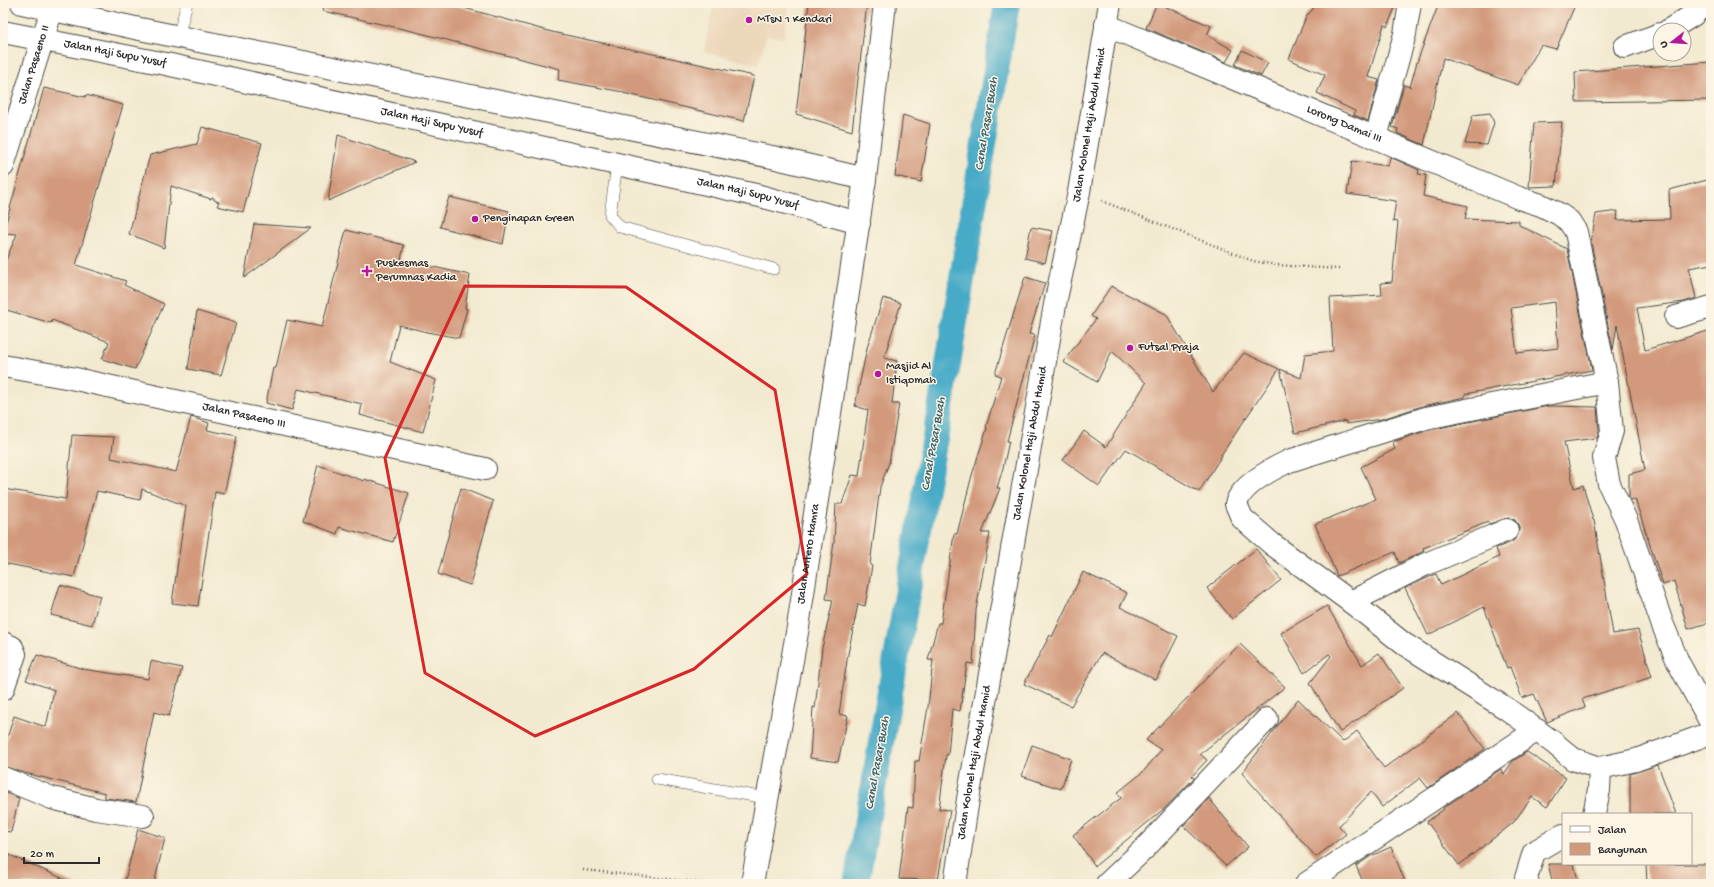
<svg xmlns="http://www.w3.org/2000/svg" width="1714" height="887" viewBox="0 0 1714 887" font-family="'Gochi Hand',sans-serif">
<rect width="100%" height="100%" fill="#fcf5e5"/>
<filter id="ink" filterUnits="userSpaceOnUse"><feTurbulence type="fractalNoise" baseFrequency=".025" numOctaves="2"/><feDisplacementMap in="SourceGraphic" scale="8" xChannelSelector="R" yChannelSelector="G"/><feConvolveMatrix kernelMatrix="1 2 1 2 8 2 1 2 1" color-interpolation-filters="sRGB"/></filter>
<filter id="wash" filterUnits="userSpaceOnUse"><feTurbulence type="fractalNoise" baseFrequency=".012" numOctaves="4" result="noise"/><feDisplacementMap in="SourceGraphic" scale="16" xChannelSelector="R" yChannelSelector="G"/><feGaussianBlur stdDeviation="0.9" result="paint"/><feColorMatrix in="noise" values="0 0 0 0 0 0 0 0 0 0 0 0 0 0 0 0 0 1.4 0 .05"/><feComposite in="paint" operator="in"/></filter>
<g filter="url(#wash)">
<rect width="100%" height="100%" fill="#f2ead0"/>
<path fill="#edd7bb" d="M714,3H781L789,6L784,38L767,35L758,65L704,52Z"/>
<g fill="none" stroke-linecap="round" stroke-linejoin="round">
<path stroke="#47aac7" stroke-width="26" d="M856,884L947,370L1007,3"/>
</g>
<g id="blocks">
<path fill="#d2997b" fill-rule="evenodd" d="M324,3H446L552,32L754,76L744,121L623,93V92L558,80L560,69L412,31L323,11Z
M809,3H867L852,131L796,114Z
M1157,3L1211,26L1207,35L1233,50L1226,62L1146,28Z
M1318,3H1397L1387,27L1384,25L1368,77L1379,80L1368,121L1354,115L1355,111L1317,93L1325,75L1289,59L1306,17Z
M1439,3H1576L1556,49L1541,45L1518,85L1443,58L1424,145L1397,133L1398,129L1392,127L1404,85L1410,87L1417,62Z
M1242,50L1268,63L1261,76L1235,65Z
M1711,62V100L1576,102L1575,72Z
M44,88L85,97L86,95L123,105L76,265L126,281L124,285L164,304L135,369L102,359L109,342L52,320L51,323L3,309V267L17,234L3,233Z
M1490,113L1494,123L1487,145L1465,144L1473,115Z
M903,115L930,124L921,182L895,176Z
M1562,122L1556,186L1529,187L1534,123Z
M202,127L262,143L243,212L217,206L219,202L214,200V198L212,197L211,199L171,186L164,248L129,234L150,155L197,144Z
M338,135L415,162L328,201Z
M1390,157L1419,170L1418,174L1426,175L1423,196L1468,206L1465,219L1519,221V225L1567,249L1592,370L1465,394V397L1422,406L1382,419L1346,424V421L1295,433L1280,369L1301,378L1305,354L1333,351L1330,298L1382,295L1381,283L1392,282L1398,222L1393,221L1396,201L1347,194L1352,161L1388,166ZM1555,302L1558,348L1517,353L1511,308Z
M1711,179V264L1689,268L1696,298L1684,302L1637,308L1645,350L1711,330V622L1688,629L1674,581L1663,585L1635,499L1630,500L1629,497V474L1645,470L1617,325L1613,350L1591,242L1596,214L1618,211L1617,220L1670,219L1669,190Z
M449,197L509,211L503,244L440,227Z
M254,224L311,228L244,278Z
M1031,227L1053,231L1045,263L1025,258Z
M346,230L404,245L401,260L470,275L465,308L467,309L459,338L427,332L399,325L390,362L436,380L423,432L360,415L362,404L298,389L292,410L266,403L273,368H276L287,320L322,327Z
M1025,277L1045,283L1029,334L1035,335L1007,441H1009L1003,468L997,488H1000L982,533H990L976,610L973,664L967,663L960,711L952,709L948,755H946L939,809L950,810L938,880L899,879L908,807L913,808L915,761H919L928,707L933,660H928L938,623H941L954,534H957L972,475L987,428L986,427L1001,376L995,374Z
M1111,286L1166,314L1213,392L1244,353L1279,369L1221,455H1222L1199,492L1126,449L1099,486L1063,460L1084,431L1106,447L1146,383L1112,351L1097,382L1063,362L1096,319L1091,316Z
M883,298L901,303L884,358L897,361L892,404H899L889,463L880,487L870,565L872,566L865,606L858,604L848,654L839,714L848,716L838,762L810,758L813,707L815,708L822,648L833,600L826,599L834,542L836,504H842L852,475L859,476L868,410L855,406L867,348Z
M197,311L236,323L221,375L188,369Z
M1548,406L1597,407L1599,430L1597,438L1564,442L1574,488L1583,485L1593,520H1594L1613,634L1638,630L1652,677L1582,699L1585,707L1547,722L1534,694L1522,698L1510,667L1507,668L1484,607L1428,635L1405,588L1436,574L1441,585L1499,557L1496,548L1512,542L1517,537L1519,531V526L1515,520L1508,518L1489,524L1488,522L1423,548L1424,551L1399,563L1395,552L1337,576L1315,524L1376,499L1361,467L1395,449L1393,442L1429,430Z
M191,417L209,423L207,430L237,436L224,494L215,492L198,606L172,603L186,506L142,489L140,500L97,491L74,577L3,563V489L66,499L72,435L114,437L111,458L176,472Z
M318,465L364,481V479L409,493L393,542L339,527L337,534L303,521Z
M461,488L493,501L470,585L438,574Z
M1256,549L1281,580L1232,619L1207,588Z
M1083,572L1127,593L1120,607L1178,636L1156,680L1102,653L1071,706L1024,684L1050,635L1052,637Z
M60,585L100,596L92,625L51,615Z
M1327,606L1362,665L1379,653L1403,688L1340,732L1310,683L1331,656L1329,654L1304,673L1281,633Z
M1240,644L1285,687L1200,754L1207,760L1192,776L1194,778L1165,808L1095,866L1073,835L1121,798L1117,793L1143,772L1161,750L1146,740Z
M37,655L83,669L148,679L151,661L182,668L169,716L154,712L136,802L105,798V793L25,773L3,766V751L14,716L46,727L54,690L26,680Z
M1298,699L1343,742L1357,731L1384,768L1458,713L1485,749L1428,788L1420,778L1382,807L1371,792L1339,826L1346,834L1316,857L1242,773Z
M1032,745L1071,759L1061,789L1022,776Z
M1527,752L1566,778L1547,807L1532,797L1513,823L1459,865L1427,822L1444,809L1443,808L1501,769L1504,774L1513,761Z
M1658,765L1676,814H1630V774Z
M3,792L19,798L11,832L3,831Z
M1209,798L1248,847L1226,866L1183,826Z
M138,829L165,838L154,884H124Z
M1391,847L1406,884H1364L1356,866L1371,856Z
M3,852L75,884H3Z
M1548,864H1574L1579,884H1553Z
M1646,864H1711V884H1647Z"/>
</g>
</g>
<g filter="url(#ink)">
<use href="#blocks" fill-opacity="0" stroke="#494844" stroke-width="1"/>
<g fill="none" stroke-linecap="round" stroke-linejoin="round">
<g stroke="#494844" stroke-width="12">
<path id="service" d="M178,37L187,3
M617,164L610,215L620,227L774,269
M657,779L766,798"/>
</g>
<g stroke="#494844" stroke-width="24">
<g id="minor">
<path d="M22,3L135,28L772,157L865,179"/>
<path id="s1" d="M1106,25L1519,198L1541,205L1559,214L1569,221L1576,232L1607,382L1612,431L1604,458L1609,484L1626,520L1662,623L1678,662L1711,723"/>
<path d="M1669,30L1693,15L1705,3"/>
<path id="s2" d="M3,32L166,64L617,164L760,196L859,223"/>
<path d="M1625,47L1660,34"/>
<path d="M1376,137L1405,34L1410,3"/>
<path id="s3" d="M3,166L52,9"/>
<path d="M1676,317L1711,307"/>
<path id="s4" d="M3,366L71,378L485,469"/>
<path d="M1607,382L1426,418L1289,461C1272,469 1241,485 1236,504L1242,518L1272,544L1351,602L1404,644L1507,709L1554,743L1573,759L1600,768L1636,760L1711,733"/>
<path d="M1351,602L1424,565L1507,530"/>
<path d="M3,643L12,647L15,654L3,689"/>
<path d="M3,778L52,798L96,809L143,816"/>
<path d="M1594,814L1599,790L1600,768"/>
<path id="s5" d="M752,884L798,627L865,179L885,3"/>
<path id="s6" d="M955,884L968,799L1056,299L1079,192L1110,3"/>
<path d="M1107,884L1145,848L1267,719"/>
<path d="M1306,884L1537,730"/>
<path d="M1528,884L1526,878L1534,852L1563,835"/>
</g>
</g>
<path stroke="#494844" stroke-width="2.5" stroke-dasharray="1 3" stroke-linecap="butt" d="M1102,201L1253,261L1277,265L1339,269
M583,870L716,884"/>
<use href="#service" stroke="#fff" stroke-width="11"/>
<use href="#minor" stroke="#fff" stroke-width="22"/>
</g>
</g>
<path fill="none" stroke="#d62828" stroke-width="3" stroke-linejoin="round" d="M465,286L626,287L775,390L807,574L694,669L535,736L425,673L385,458Z"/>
<g fill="#b5179e" stroke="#fcf5e5" stroke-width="1.5">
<circle cx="749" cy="20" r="4"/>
<circle cx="475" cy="219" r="4"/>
<path d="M365 265h4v4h4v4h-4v4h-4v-4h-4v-4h4z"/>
<circle cx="1130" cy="348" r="4"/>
<circle cx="878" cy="374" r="4"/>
</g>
<g text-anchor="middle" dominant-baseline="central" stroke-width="3" stroke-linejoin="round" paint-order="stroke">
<g font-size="12" fill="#2b2b2b" stroke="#fcf5e5" text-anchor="start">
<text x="757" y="20">MTsN 1 Kendari</text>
<text x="483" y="219">Penginapan Green</text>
<text x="376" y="264">Puskesmas<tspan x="376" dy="14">Perumnas Kadia</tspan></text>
<text x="1138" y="348">Futsal Praja</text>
<text x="886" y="367">Masjid Al<tspan x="886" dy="14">Istiqomah</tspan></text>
</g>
<g font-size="12" fill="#2b2b2b" stroke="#fcf5e5">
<text stroke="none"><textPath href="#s2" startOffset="114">Jalan Haji Supu Yusuf</textPath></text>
<text stroke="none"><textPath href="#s3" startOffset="106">Jalan Pasaeno II</textPath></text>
<text stroke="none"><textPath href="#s2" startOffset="438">Jalan Haji Supu Yusuf</textPath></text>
<text stroke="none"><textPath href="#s1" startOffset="258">Lorong Damai III</textPath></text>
<text stroke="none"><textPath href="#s6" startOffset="771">Jalan Kolonel Haji Abdul Hamid</textPath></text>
<text stroke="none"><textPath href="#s2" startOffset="762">Jalan Haji Supu Yusuf</textPath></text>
<text stroke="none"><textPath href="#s4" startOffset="246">Jalan Pasaeno III</textPath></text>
<text stroke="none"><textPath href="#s6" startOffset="447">Jalan Kolonel Haji Abdul Hamid</textPath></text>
<text stroke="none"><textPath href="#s5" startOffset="335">Jalan Antero Hamra</textPath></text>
<text stroke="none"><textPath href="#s6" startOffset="123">Jalan Kolonel Haji Abdul Hamid</textPath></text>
</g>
<g font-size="13" font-style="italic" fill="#365e69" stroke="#fcf5e5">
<text transform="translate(987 124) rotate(-81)">Canal Pasar Buah</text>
<text transform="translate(934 444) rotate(-80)">Canal Pasar Buah</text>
<text transform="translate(878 763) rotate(-80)">Canal Pasar Buah</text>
</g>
</g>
<rect width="1714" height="887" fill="none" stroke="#fcf5e5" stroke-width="16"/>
<rect x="1562" y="813" width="130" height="52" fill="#fcf5e5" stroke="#a8a49b"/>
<rect x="1570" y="826" width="20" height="6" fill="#ffffff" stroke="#a8a49b"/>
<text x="1598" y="833" font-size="12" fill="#2b2b2b">Jalan</text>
<rect x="1570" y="843" width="20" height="12" fill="#d2997b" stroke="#a8a49b"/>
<text x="1598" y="853" font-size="12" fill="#2b2b2b">Bangunan</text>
<g transform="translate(1672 42) rotate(253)"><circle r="19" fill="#fcf5e5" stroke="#a8a49b"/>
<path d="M0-3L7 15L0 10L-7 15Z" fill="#b5179e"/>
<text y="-6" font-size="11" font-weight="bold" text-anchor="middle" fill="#2b2b2b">U</text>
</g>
<path d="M24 857v6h75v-6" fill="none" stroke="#2b2b2b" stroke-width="2"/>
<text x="30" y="857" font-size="12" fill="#2b2b2b" stroke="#fcf5e5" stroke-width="3" paint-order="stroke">20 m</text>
</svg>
